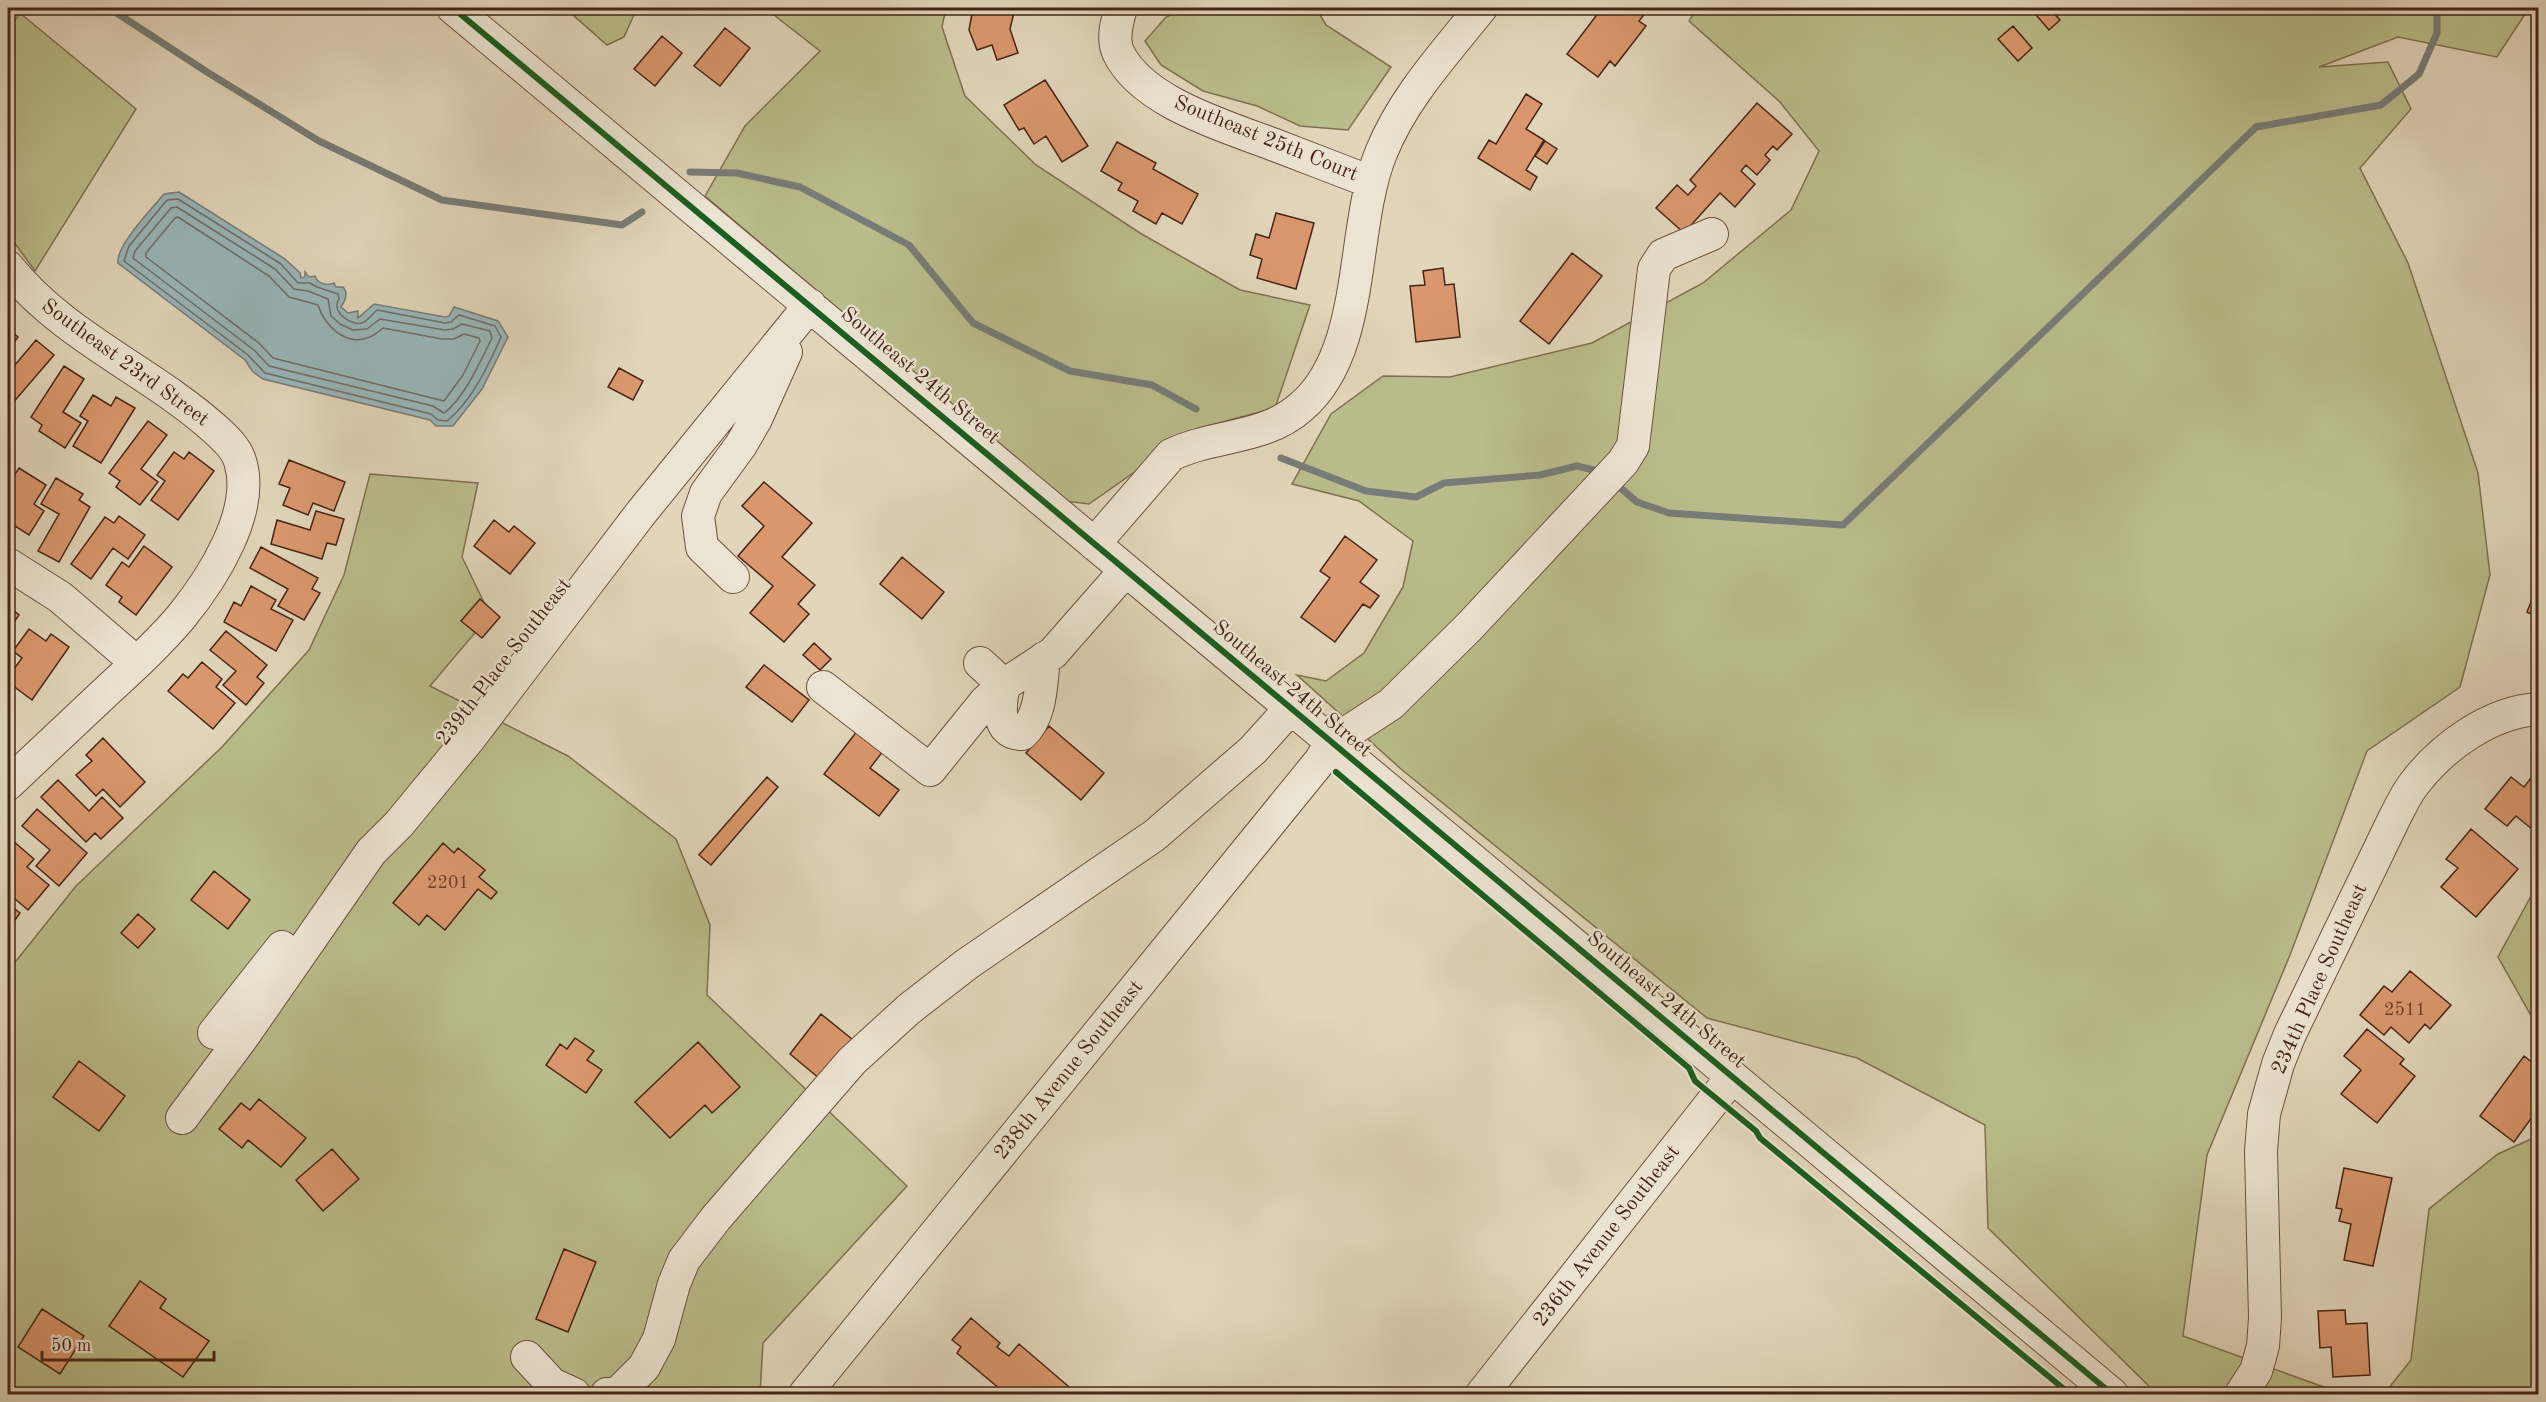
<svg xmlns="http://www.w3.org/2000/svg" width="2546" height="1402" viewBox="0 0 2546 1402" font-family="'Old Standard TT',serif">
<rect width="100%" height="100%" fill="#e1d6ba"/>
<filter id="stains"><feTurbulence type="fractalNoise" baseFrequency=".00333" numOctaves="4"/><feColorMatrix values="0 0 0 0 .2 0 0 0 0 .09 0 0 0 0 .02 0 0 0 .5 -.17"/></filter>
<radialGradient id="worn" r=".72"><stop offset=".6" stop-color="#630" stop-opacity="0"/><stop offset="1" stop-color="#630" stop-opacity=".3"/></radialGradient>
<path fill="#babc8b" stroke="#807050" stroke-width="1.5" d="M565,8H637L624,37L607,45Z
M765,8H946L942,27L965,96L1036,165L1140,233L1240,290L1310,305L1275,408L1196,429L1089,504L1065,501L705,196L745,126L820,51Z
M1186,8H1316L1326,25L1391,67L1348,130L1300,126L1257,106L1203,91L1161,65L1145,41L1166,17Z
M1697,8H2529L2497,57L2398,37L2319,67L2388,62L2411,109L2360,168L2408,263L2478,473L2490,575L2460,687L2367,751L2290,955L2207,1155L2183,1336L2343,1394H2157L1988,1228L1985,1125L1857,1058L1707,1018L1401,769L1297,675L1326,681L1364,653L1403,587L1413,541L1359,501L1292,484L1331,414L1383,376L1450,377L1592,343L1703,283L1791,210L1819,151L1780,102L1689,21Z
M20,13L136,109L35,271L8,234V30Z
M370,474L478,483L462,557L490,615L430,686L568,756L676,839L710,925L707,995L907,1186L763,1343L760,1394H8V971L76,886L222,747L309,650L344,575Z
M2538,883V1028L2498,957Z
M2538,1136V1394H2384L2411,1360L2429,1209L2498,1154Z"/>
<path fill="#99b6ba" stroke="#787c78" stroke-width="1.5" d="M179,192L285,259L300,273L301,278L305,277V272L309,277L315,276C317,284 328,286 334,283L336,287H343C349,293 345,301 341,307L348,313L358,311V318L374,304L445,317L449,316L454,307L498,321L508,337L482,389L453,426H436L430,420L263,379L253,372L245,360L118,263C116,245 152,209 164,194Z"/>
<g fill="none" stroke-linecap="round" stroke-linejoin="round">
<path stroke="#706d68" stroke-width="1.5" d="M178,199L281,264L298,283H310L317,287L338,294L339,299C330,313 353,326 362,323C369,320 372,314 377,310L445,323L451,322L459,315L495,326L501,337C488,366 472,401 447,421L438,420L431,414L265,373L248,355L124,261L129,246L167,200Z
M177,207L275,269L294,289L308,291L328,299L331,316L340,324L353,330L367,329L380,319L445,330L453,329L462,324L490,331L492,338C481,360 464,399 444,413L433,406L269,366L254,350L133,258L135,251L171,208Z
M178,217L269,276L289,297L318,305C324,324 344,346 367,338C374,336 378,332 383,328L442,339H454L464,334L479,338L480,341L463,375L444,401L273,358L259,343L146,257V253L175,218Z"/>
<path stroke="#787c78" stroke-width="7" d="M109,8L207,72L319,141L442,200L622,225L642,212
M690,172L737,173L800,187L909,245L973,323L1070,371L1152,385L1196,409
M1281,458L1366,491L1416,497L1444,483L1540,475L1577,466L1602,472
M1615,483L1637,502L1669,513L1843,525L2256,127L2381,105L2419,74L2437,33V8"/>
</g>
<path fill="#da976d" stroke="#472416" stroke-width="1.5" d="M973,8H1015L1010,29L1018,53L997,60L992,45L977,50L969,30Z
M1602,8H1641L1646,12L1639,21L1646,26L1615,66L1610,61L1598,77L1567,54Z
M2033,8H2049L2060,20L2049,30L2031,9Z
M2013,26L2032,48L2018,61L1998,39Z
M725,28L750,48L720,86L694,66Z
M662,36L682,53L655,86L634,69Z
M1045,80L1088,146L1062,162L1046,136L1034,144L1024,128L1019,130L1004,105Z
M1526,94L1542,104L1526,129L1544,140L1526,170L1537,177L1530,190L1478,158L1489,140L1496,144Z
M1757,103L1792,134L1777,150L1773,146L1765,155L1770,160L1757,175L1746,165L1741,171L1755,184L1735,207L1720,193L1684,233L1656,208L1677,185L1688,195L1696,186L1690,180Z
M1545,141L1557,149L1547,164L1535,156Z
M1117,142L1156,163L1153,169L1198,194L1182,224L1162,213L1156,224L1133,211L1138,201L1118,190L1122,183L1101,171Z
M1276,213L1314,223L1296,289L1257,278L1262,259L1250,255L1256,234L1269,238Z
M1572,253L1602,276L1549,344L1520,321Z
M1443,268L1445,285L1454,284L1460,337L1416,342L1410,286L1425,285L1423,271Z
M8,328L18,337L8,350Z
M36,340L54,355L12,404L8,400V371L9,372Z
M64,366L84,379L63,412L81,423L65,448L39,431L42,425L31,417Z
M619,368L643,381L633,400L608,387Z
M93,395L111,406L116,397L135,408L101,463L73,446L88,421L80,416Z
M148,421L167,435L141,469L158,482L140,505L116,487L120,481L109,473Z
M174,452L184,459L189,452L214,471L178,520L151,500L165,481L157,475Z
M289,460L345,482L334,511L313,503L308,515L283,505L290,488L279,484Z
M19,468L46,485L34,504L44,511L29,535L12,524L8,530V485Z
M56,478L83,494L79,500L90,507L59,562L38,551L59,514L41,504Z
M764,482L812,523L782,557L815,585L798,604L809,614L784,642L750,613L773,586L738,556L764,526L742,506Z
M316,511L344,519L336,545L327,543L322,559L271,544L277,520L310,530Z
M119,516L145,535L128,559L113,548L91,579L71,564L105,517L114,523Z
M494,520L509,532L514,526L535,543L510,574L474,546Z
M1345,536L1377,560L1360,582L1379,596L1370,608L1363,604L1335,642L1301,617L1330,578L1320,571Z
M144,546L172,567L136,615L119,602L122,597L106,585L122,562L129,567Z
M261,547L318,578L312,589L320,593L304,620L278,606L288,589L250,568Z
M902,557L944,592L922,619L880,584Z
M2538,584V617L2527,612Z
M251,586L276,600L271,609L293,620L276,651L224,622L234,602L241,606Z
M480,599L500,617L482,638L461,621Z
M8,606L19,615L8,631Z
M29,629L46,641L51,634L69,647L32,700L8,682V677L22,658L13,651Z
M226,631L267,665L257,677L264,683L246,705L223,685L236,671L210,650Z
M814,643L831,659L820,670L803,655Z
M202,662L222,679L216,687L235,703L213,729L168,691L183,674L188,678Z
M764,665L809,700L792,722L746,687Z
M861,726L887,746L870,768L899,790L879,816L824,774Z
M1049,726L1104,773L1081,800L1026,753Z
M103,738L145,782L120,807L103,789L96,796L76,775L92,761L86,755Z
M2538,769V834L2516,816L2507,826L2485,809L2511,777L2524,787Z
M767,777L778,787L711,865L699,855Z
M58,780L89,811L102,797L123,818L101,839L95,833L86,842L41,797Z
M37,809L87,853L59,886L36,866L50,850L22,826Z
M2471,829L2518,869L2476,917L2441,887L2458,868L2446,859Z
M13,841L34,859L27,867L49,885L28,910L8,893V847Z
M443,843L454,853L458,848L485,870L479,877L497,892L491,899L478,889L445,930L427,915L419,925L393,903Z
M214,871L250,900L228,929L191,900Z
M8,904L20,913L8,930Z
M138,914L155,929L138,948L121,933Z
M2410,971L2451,1005L2430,1029L2425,1024L2409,1043L2391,1027L2384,1035L2360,1015L2384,986L2392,992Z
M821,1014L852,1039L820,1079L790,1054Z
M2367,1029L2404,1059L2400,1064L2415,1076L2377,1123L2341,1094L2361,1070L2344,1056Z
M575,1038L594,1051L587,1060L602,1070L586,1093L546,1065L560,1044L567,1049Z
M698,1042L740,1087L712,1113L705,1105L670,1138L635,1102Z
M2524,1056L2538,1067V1109L2514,1142L2480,1116Z
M79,1061L125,1096L99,1131L53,1097Z
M259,1099L306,1138L281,1167L248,1140L242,1148L219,1129L241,1103L250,1110Z
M332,1149L359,1179L323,1211L296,1180Z
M2344,1168L2392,1178L2373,1266L2344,1260L2351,1224L2339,1221L2342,1209L2336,1208Z
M564,1249L596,1262L568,1332L536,1319Z
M140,1281L166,1299L160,1308L209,1341L183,1377L109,1326Z
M42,1309L84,1336L60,1374L18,1347Z
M2345,1310L2346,1324L2367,1323L2370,1375L2333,1377L2331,1347L2320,1348L2318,1311Z
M971,1318L1000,1343L997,1347L1009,1356L1019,1344L1075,1392L1073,1394H1039L1036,1392L1034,1394H1006L957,1353L961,1347L952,1340Z"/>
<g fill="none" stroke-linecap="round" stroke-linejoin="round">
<g stroke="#6e503f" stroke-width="34">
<path id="minor" d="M453,8L2112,1394
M1121,8C1117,21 1112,38 1118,52C1141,102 1225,126 1272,144C1305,157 1338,169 1371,182
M8,267C64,337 149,370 215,429C225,438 236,448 240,461C256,511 212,579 181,617C160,642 135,665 110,688C76,720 42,752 8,784
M1094,544L1171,455C1214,434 1264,440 1301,407C1367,351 1350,230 1381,153C1403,98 1445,53 1481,8
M8,564L60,597L137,663
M733,577L702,547L698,516L706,493L741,445L756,419L786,352
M980,663L1004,685C1000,703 995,734 1022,734C1042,716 1041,683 1044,658
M823,687L930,770L985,702L1004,685L1053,653L1125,571
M214,1033L282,947
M182,1118L242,1038L371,852L399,824L469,739L641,513L810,305
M527,1357L552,1384L574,1394
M607,1394L618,1393L644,1367L659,1339L674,1284L684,1260L716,1218L852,1061L909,1009L967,964L1155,835L1253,750L1290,709
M805,1394L1320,761L1331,743L1391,704L1469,627L1623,462L1633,446L1654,269L1663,255L1712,234
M1482,1394L1732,1077
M2241,1394L2256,1371L2263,1346L2265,1318L2261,1151L2264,1114L2278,1064L2290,1034L2395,817C2401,806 2406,794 2414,784C2442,747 2490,712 2538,709"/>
</g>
<use href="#minor" stroke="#ece4d2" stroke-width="32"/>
<g stroke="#ece4d2" stroke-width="10">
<path id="cycleway" d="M453,8L2112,1394
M1336,772L1689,1068L1695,1081L1756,1131L1760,1138L2070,1394"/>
</g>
<use href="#cycleway" stroke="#1b5e20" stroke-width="6"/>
</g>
<g text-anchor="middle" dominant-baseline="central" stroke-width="4.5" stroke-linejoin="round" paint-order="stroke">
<g font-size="18" fill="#6c412c">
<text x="448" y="883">2201</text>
<text x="2405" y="1010">2511</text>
</g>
<g font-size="21" fill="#472416" stroke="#ece4d2">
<text transform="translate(1266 139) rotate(22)">Southeast 25th Court</text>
<text transform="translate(125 363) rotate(36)">Southeast 23rd Street</text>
<text transform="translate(920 376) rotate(40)">Southeast 24th Street</text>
<text transform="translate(504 662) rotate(-52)">239th Place Southeast</text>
<text transform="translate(1292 689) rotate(40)">Southeast 24th Street</text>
<text transform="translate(2320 979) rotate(-66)">234th Place Southeast</text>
<text transform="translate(1666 1000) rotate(40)">Southeast 24th Street</text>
<text transform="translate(1069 1070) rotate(-51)">238th Avenue Southeast</text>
<text transform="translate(1607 1236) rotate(-52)">236th Avenue Southeast</text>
</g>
</g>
<rect width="2546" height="1402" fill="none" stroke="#e1d6ba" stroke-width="30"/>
<rect x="9" y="9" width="2528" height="1384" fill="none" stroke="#472416" stroke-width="3"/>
<rect x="15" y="15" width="2516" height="1372" fill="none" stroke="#472416" stroke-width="1.5"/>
<path d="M42 1351v9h172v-9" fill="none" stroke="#472416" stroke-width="3"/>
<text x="51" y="1351" font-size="18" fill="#472416" stroke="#ece4d2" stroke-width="4.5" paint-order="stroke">50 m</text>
<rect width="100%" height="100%" filter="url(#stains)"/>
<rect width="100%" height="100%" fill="url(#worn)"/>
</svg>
